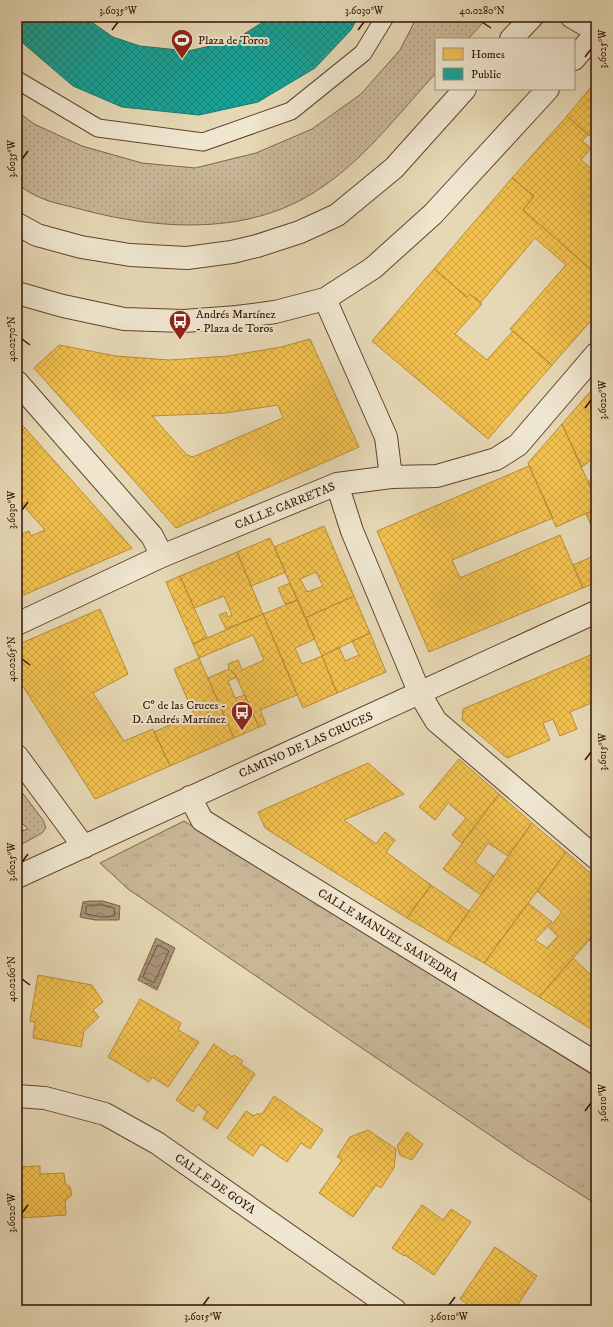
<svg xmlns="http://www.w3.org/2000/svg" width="613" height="1327" viewBox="0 0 613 1327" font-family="'IM FELL DW Pica',serif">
<defs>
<pattern id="grass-dots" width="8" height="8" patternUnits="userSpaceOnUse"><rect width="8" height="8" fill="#c8b697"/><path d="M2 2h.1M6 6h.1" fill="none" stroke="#ac9b80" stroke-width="1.8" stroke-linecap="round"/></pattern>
<pattern id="park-tufts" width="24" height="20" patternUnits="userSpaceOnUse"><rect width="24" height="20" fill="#c8b697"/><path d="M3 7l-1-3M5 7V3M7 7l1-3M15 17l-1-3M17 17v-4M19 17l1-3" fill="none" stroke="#ac9b80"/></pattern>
<pattern id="water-waves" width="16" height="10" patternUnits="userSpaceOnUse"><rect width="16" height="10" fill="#a99479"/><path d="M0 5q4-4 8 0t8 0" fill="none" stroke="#8a7761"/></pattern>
<pattern id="homes-cross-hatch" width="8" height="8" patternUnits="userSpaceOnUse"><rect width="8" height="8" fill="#f2c14e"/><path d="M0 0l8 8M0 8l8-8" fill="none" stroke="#d0a542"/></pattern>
<pattern id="public-cross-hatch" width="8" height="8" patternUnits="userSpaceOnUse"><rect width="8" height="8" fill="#17a398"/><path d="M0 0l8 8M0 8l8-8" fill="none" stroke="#15837a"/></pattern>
</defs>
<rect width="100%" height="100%" fill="#e6d8b5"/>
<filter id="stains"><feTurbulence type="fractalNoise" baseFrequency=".005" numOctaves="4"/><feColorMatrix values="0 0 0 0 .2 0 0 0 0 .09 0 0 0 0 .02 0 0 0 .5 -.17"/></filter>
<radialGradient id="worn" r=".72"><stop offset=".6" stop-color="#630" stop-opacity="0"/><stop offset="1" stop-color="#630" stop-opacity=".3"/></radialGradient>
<path fill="url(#grass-dots)" stroke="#7e644e" d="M417,17H488L468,39H436V73C397,115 362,163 313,193C243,237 152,229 76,208C65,205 52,203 41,198C33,195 25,189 17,185V111L34,124L82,146L142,163L195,168L256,153L312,129L361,94L400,50Z
M17,786L43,820L46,828L42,833L17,847V833L28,829L17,818Z"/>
<path fill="url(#park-tufts)" stroke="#7e644e" d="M184,821L596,1077V1204L525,1159L128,889L100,863Z"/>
<path fill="url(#water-waves)" stroke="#7a604a" d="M90,901H103L120,906L119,920H95L80,917L83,902Z
M156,938L175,948L157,990L138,980Z"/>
<path fill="url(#homes-cross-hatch)" stroke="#b98c38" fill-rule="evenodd" d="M596,81V141L567,116Z
M567,116L588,135L582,141L591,148L581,160L596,173V274L523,210L534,196L512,178Z
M512,178L534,196L523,210L596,274V315L552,365L510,329L566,265L535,238L481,302L470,294L467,297L434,269Z
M434,269L467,297L470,294L482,304L455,334L487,360L513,331L552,365L488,439L372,341Z
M310,339L359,447L176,528L34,368L59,345L116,356L169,360L228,356L281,347ZM278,405L283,418L193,457L187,455L152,416L226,413Z
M595,386L596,456L582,467L562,424Z
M17,420L25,428L17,436Z
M562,424L592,491L596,500V509L556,527L528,463Z
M25,428L132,548L17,598V541L19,540L17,536L29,531L31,536L45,530L17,499V436Z
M529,466L553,518L452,560L460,578L560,535L583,588L429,652L377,531Z
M596,476V490L592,491L588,482Z
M596,509V536L586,514Z
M324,526L354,596L305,618L274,547ZM316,572L323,586L307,592L300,579Z
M270,538L286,572L251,586L237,552Z
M237,552L263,614L226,629L219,615L226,612L228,617L232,615L224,596L194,608L180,576Z
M596,555V582L583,588L573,565Z
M180,576L207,637L193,644L166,582Z
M290,583L298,600L285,604L278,588Z
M354,596L370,633L322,656L305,618Z
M298,600L315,639L295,648L302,664L322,656L337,693L303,708L263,614Z
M100,609L128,674L93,693L124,741L153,729L170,766L95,799L17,677V645Z
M263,614L297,695L260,710L266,724L259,727L235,674L229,669L228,664L238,660L242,670L264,660L253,635L199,658L193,644Z
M370,633L386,672L337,693L322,656L339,647L345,661L359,655L352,641Z
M593,654L596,660V701L570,712L577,729L560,736L553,719L543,723L550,740L507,758L462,720L463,709Z
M199,658L234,738L170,766L154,732L194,714L174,669Z
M229,669L237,677L228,681L235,698L245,695L259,727L234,738L208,678Z
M459,759L499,794L462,843L452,835L466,818L448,803L435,820L419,807Z
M368,763L404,794L344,820L376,844L385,832L395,840L386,852L431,885L407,918L265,828L258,812Z
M499,794L532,823L508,856L488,843L475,862L494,876L481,895L443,869Z
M532,823L566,852L484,963L447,942Z
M566,852L596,878V932L539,997L484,963L528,903L552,922L535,940L547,948L558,936L549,928L562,912L537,891Z
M431,885L469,911L447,942L407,918Z
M596,932V946L589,940Z
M573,958L591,975L596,969V1032L539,997Z
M38,975L92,985L103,1002L93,1010L99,1017L84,1031L81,1047L33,1038L35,1022L30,1021Z
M140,999L181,1023L178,1030L199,1042L168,1087L152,1077L149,1082L108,1057Z
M214,1044L232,1057L234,1055L243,1061L241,1064L255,1074L217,1129L203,1119L207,1112L198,1104L193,1112L176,1100Z
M274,1096L323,1130L310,1149L301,1143L287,1162L261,1144L253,1156L227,1138L246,1111L254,1116L256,1114H262Z
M368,1130L396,1149L394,1168L381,1188L376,1185L353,1217L319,1193L342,1160L337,1157L350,1137Z
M407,1132L423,1144L412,1160L400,1155L397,1146Z
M40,1166V1174L64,1173L65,1183L70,1187L72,1195L65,1201L66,1215L21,1218V1204H17V1167Z
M422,1205L443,1220L451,1209L471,1222L434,1275L405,1255L404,1256L392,1248Z
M495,1247L537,1276L514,1310H476L460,1299Z"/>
<path fill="url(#public-cross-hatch)" stroke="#1f776c" d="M17,17H84L113,37L140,46L188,51L233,41L271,17H358L351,30L315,68L258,102L199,115L122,107L73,86L17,38Z"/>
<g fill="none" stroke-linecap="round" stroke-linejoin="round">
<path stroke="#6e523e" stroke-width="1" d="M90,905H102L114,908L115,916L103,917L86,914V907Z
M158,945L169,951L154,983L143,977Z"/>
<g stroke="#604330" stroke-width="19">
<path id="service" d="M17,80L98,128L203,142L291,111L363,53L385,17"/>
</g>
<g stroke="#604330" stroke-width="24">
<path id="minor" d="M572,17L584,24L596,27
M511,39L532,17
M574,59L596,33
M17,224L37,235L81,247L130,255L187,258L232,252L257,246L300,232L337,215L394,168L465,89
M17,293L63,306L124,319L184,321L237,317L275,312L325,299L373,268L433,214L548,89
M325,299L386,437L391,477
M17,382L152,536L162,556
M337,484L352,531L420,694L436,721L596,858
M17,624L162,556L337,484L391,477L437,476L496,459L518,445L596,354
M17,756L84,847
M190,797L202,820L596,1063
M17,877L596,612
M17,1096L45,1098L105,1114L157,1143L395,1310"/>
</g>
<use href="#service" stroke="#efe6cf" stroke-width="17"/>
<use href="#minor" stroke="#efe6cf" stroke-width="22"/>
</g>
<path fill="none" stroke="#331104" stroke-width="1.5" d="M482,22L491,28M112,30L118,22M358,30L364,22M585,57L591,49M22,159L28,151M22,339L30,345M585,408L591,400M22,510L28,502M22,659L30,665M585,760L591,752M22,862L28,854M22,979L30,985M585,1111L591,1103M22,1213L28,1205M203,1305L209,1297M449,1305L455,1297"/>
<defs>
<g id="stadium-pin" transform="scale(1.15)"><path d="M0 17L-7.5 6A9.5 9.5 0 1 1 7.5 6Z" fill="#8f2418" stroke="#efe6cf"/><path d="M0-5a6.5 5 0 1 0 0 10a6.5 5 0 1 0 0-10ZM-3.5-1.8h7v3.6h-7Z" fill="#fff"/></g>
<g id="bus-pin" transform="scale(1.15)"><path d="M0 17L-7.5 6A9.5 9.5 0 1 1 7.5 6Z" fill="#8f2418" stroke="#efe6cf"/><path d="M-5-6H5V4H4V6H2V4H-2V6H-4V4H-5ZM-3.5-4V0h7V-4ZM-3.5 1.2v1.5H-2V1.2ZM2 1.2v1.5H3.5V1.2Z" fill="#fff"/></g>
</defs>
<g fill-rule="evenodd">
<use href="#stadium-pin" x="182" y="40"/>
<use href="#bus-pin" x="180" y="321"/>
<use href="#bus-pin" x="242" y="712"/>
</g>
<g text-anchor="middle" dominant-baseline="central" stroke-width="4" stroke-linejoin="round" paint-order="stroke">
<g font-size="12" fill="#331104" stroke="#efe6cf" text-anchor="start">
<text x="198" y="40">Plaza de Toros</text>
<text x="196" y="314">Andrés Martínez<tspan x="196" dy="14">- Plaza de Toros</tspan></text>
<text x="226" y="705" text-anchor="end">Cº de las Cruces -<tspan x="226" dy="14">D. Andrés Martínez</tspan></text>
</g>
<g font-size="12" fill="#331104" stroke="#efe6cf">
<text transform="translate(285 506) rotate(-22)">CALLE CARRETAS</text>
<text transform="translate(306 745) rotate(-24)">CAMINO DE LAS CRUCES</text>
<text transform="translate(388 935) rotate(32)">CALLE MANUEL SAAVEDRA</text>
<text transform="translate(215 1184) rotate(35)">CALLE DE GOYA</text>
</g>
</g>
<rect width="613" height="1327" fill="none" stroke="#e6d8b5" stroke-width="44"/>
<rect x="435" y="38" width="140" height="52" fill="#efe6cf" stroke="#a4917e"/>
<rect x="443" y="48" width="20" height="12" fill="#f2c14e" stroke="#a4917e"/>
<text x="471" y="58" font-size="12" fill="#331104">Homes</text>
<rect x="443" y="68" width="20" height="12" fill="#17a398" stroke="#a4917e"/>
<text x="471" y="78" font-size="12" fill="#331104">Public</text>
<rect x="22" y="22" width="569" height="1283" fill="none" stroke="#331104" stroke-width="1.5"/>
<g font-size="10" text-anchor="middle" fill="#331104">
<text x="118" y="14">3.6035°W</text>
<text x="364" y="14">3.6030°W</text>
<text x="482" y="14">40.0280°N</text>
<text transform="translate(602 49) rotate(-90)" y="4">3.6025°W</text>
<text transform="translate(11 159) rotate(-90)" y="4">3.6035°W</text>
<text transform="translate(11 339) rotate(-90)" y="4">40.0270°N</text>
<text transform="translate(602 400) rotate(-90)" y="4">3.6020°W</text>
<text transform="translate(11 510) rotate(-90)" y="4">3.6030°W</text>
<text transform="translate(11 659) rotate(-90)" y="4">40.0265°N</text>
<text transform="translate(602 752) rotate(-90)" y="4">3.6015°W</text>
<text transform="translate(11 862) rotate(-90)" y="4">3.6025°W</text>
<text transform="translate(11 979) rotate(-90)" y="4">40.0260°N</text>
<text transform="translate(602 1103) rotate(-90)" y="4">3.6010°W</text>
<text transform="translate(11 1213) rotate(-90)" y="4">3.6020°W</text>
<text x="203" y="1320">3.6015°W</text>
<text x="449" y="1320">3.6010°W</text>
</g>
<rect width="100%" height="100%" filter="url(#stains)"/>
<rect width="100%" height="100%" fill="url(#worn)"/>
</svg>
